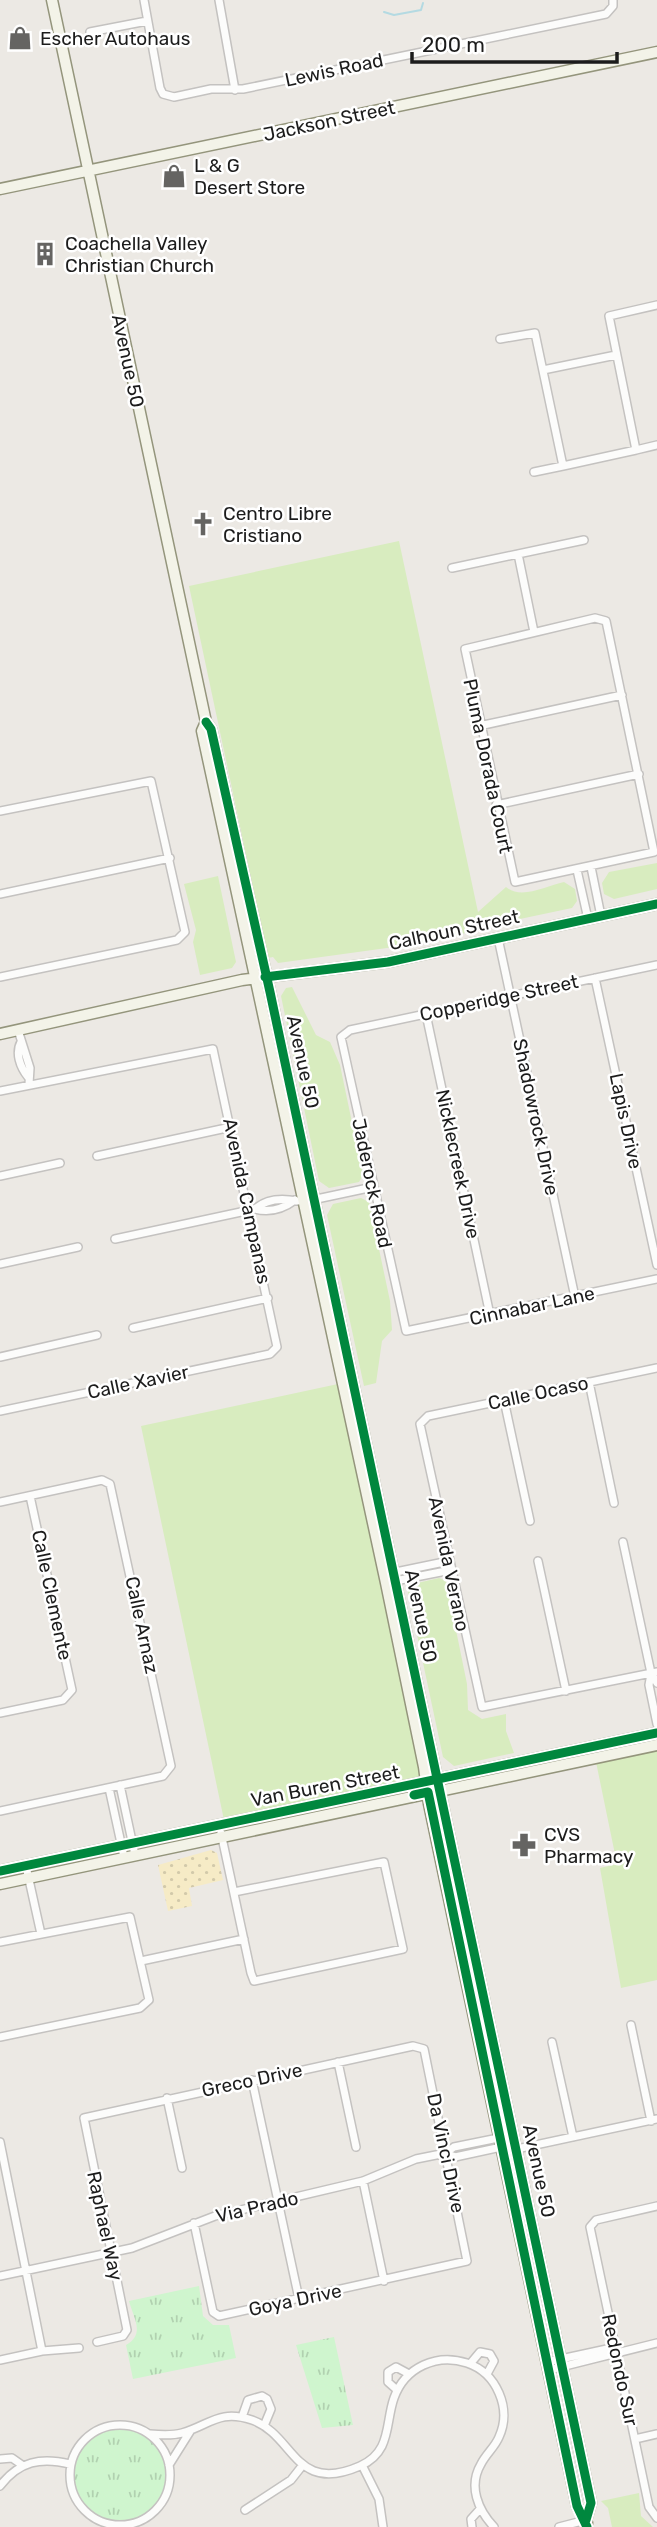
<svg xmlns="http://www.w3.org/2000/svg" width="657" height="2527" viewBox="0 0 657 2527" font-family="Rubik,sans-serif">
<defs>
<pattern id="sand-dots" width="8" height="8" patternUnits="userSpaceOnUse" patternTransform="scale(1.75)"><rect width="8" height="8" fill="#f6ebc6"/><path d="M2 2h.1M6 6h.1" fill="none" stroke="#d2c9aa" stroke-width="1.8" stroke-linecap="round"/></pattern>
<pattern id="park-tufts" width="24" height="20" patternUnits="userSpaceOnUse" patternTransform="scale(1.75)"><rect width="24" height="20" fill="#cff5ce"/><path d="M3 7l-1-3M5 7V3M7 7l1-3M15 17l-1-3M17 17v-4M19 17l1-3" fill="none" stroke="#b1d1b0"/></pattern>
</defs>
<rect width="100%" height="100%" fill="#ece9e4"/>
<path fill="#d8ecbf" d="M399,541L478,912L506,887C521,900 546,886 564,882L575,889L577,901L572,908L482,927L445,940L278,963L273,957L268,958L189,586Z
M657,863V889L614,899L604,894L602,883L609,872Z
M218,876L236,962L232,968L200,975L193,942L196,930L184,884Z
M292,987L316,1035L330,1042L340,1065L363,1175L359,1182L329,1188L319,1181L281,996L286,988Z
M361,1198L369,1202L390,1301L392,1330L382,1341L376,1383L364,1386L327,1215L333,1204Z
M338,1384L421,1778L224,1820L141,1426Z
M439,1578L446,1581L467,1684L468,1710L482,1719L506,1714V1731L514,1753L454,1766L443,1757L408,1592L413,1584Z
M657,1750V1980L621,1988L600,1868L617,1864L596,1762Z
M639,2493L641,2516L653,2527H612L608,2508L601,2501Z"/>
<path fill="url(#sand-dots)" d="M211,1850L217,1853L223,1880L189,1888L192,1906L168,1911L158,1865Z"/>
<path fill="url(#park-tufts)" d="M199,2286L203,2316L213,2325H229L236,2358L133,2379L126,2345C146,2334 133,2317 129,2301Z
M334,2337L353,2425L322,2428L296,2345Z
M74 2475a46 46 0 1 1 92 0a46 46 0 1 1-92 0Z"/>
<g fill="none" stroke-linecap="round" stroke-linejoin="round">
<path stroke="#b4dae2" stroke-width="2" d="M384,12L394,15L421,10L423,3"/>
<g stroke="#c4c2c0" stroke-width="10">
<path id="street" d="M144,0L160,88L163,94L174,97L211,89H243L606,14L613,6V0
M219,0L235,90
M90,32L147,21
M657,305L609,316L636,450L657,445
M500,339L535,333L563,466L636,450
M543,370L616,355
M534,472L563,466
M518,554L534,632
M452,568L584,540
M595,618L606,621L654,852L515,882L465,649Z
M479,726L622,695
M496,805L639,774
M0,811L151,781L185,932L177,940L0,977
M591,867L601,916
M577,870L588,919
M0,894L170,858
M498,938L575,1297
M657,965L350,1030L341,1037L406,1331L657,1279
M595,978L657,1265
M426,1014L490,1315
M18,1030L30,1068L29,1084
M21,1042C15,1053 20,1067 28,1077
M0,1091L213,1049L277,1347L270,1354L0,1411
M97,1156L231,1127
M0,1176L60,1163
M312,1200L373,1187
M255,1209C267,1198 282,1198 297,1201
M115,1239L255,1209C270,1213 283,1209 295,1200
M0,1264L78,1247
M133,1328L268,1298
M0,1357L97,1335
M657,1368L428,1416L420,1424L482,1707L657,1672
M589,1382L614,1503
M504,1400L530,1521
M0,1502L102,1480L110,1484L171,1766L163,1776L0,1811
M623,1542L651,1673L657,1683
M538,1561L566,1691
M391,1573L449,1561
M390,1582L451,1570
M651,1674L649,1685L657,1724
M0,1713L63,1700L72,1690L30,1496
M120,1785L135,1855
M109,1788L124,1857
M221,1833L251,1973L254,1981L403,1949L384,1862L234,1892
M26,1866L41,1934
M0,1942L130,1917L149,2000L140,2008L0,2037
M141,1961L244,1939
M631,2025L651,2121
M552,2042L573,2137
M338,2062L356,2147
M252,2080L299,2299
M167,2098L182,2168
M0,2142L42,2351
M503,2152L657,2119
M446,2153L455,2157L515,2144
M363,2181L384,2281
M657,2206L596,2220L590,2227L649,2507L657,2518
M0,2276L132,2248L215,2216L363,2181L416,2159L446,2153L454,2147L513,2135
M97,2342L123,2336L127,2330L84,2118L413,2046L424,2049L467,2261L219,2316L213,2312L194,2223
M0,2360L42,2351L79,2348
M547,2362L607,2349L617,2351
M470,2364L480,2352L490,2354L494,2361L487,2374
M549,2370L657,2343
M397,2390L388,2382V2372L396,2367L409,2374
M242,2417L248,2400L262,2396L267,2399L271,2409L264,2426
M70 2475a50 50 0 1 1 100 0a50 50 0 1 1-100 0Z
M150,2434C160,2435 171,2436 182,2433C210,2425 219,2409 252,2420C295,2435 294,2495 360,2466C392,2452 385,2423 394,2398C405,2367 437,2353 467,2363C497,2373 512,2409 499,2437C495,2447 486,2454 481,2464C468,2486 478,2510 494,2527
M635,2439L657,2434
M0,2459L12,2458L22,2465
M169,2465L191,2430
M362,2465L379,2499L383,2527
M0,2486C19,2461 41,2457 70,2464
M245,2510L291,2480L302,2466
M472,2527L471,2519L480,2509
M559,2527L586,2520"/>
</g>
<g stroke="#94957c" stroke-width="13">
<path id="secondary" d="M52,0L206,722L211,729L270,992L591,2503L586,2520
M0,189L657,52
M206,722L202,731L386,1583L424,1767L429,1804L577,2506L587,2523
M0,1034L242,980L388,962L657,904
M0,1871L657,1733
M0,1884L657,1745"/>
</g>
<use href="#street" stroke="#fcfcfb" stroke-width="7"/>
<use href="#secondary" stroke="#f3f3e8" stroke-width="10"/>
<g stroke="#fff" stroke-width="13">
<path id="cycleway" d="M206,722L211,729L270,992L591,2503L586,2520
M265,977L388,962L657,904
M414,1795L428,1792L577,2506L587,2527
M0,1871L657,1733"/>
</g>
<use href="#cycleway" stroke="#00873e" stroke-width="9"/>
</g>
<defs>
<g id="shop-bare" transform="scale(1.89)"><path d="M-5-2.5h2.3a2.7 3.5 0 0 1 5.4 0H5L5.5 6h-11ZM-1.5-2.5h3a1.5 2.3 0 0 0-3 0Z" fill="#656462" stroke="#fff" stroke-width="2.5" paint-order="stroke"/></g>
<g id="building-bare" transform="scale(1.89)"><path d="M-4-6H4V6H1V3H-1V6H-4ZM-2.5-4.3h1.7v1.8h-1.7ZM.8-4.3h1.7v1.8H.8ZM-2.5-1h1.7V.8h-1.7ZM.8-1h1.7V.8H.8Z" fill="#656462" stroke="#fff" stroke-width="2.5" paint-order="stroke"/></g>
<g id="church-bare" transform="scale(1.89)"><path d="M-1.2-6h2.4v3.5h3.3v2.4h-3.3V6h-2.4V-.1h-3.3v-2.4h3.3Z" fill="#656462" stroke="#fff" stroke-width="2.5" paint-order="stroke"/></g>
<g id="pharmacy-bare" transform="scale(1.89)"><path d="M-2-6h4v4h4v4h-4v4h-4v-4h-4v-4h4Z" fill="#656462" stroke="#fff" stroke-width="2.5" paint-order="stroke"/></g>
</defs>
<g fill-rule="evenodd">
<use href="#shop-bare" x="20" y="38"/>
<use href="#shop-bare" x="174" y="176"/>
<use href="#building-bare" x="45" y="254"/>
<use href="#church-bare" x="203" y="524"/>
<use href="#pharmacy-bare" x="524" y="1845"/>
</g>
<g text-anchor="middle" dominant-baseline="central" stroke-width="5" stroke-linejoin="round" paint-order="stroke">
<g font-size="19" fill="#1c1c1c" stroke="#fff" text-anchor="start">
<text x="40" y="38">Escher Autohaus</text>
<text x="194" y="165">L &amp; G<tspan x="194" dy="22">Desert Store</tspan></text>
<text x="65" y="243">Coachella Valley<tspan x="65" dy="22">Christian Church</tspan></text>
<text x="223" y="513">Centro Libre<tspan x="223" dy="22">Cristiano</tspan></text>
<text x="544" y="1834">CVS<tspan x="544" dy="22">Pharmacy</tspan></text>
</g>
<g font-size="19" fill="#1c1c1c" stroke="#fff">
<text transform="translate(334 70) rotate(-12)">Lewis Road</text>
<text transform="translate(329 121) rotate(-12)">Jackson Street</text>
<text transform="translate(128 361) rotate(78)">Avenue 50</text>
<text transform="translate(488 766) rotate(78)">Pluma Dorada Court</text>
<text transform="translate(454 930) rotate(-12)">Calhoun Street</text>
<text transform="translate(499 998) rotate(-12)">Copperidge Street</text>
<text transform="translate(303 1062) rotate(78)">Avenue 50</text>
<text transform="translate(536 1117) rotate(78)">Shadowrock Drive</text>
<text transform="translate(626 1121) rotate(78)">Lapis Drive</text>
<text transform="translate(458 1164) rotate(78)">Nicklecreek Drive</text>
<text transform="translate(372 1183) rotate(78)">Jaderock Road</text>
<text transform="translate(247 1201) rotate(78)">Avenida Campanas</text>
<text transform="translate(532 1306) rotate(-12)">Cinnabar Lane</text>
<text transform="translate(138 1382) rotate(-12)">Calle Xavier</text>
<text transform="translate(538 1393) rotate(-12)">Calle Ocaso</text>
<text transform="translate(449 1564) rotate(78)">Avenida Verano</text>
<text transform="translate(52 1595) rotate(78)">Calle Clemente</text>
<text transform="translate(421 1616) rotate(78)">Avenue 50</text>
<text transform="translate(142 1625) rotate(78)">Calle Arnaz</text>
<text transform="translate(325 1786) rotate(-11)">Van Buren Street</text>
<text transform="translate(252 2080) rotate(-12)">Greco Drive</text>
<text transform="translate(446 2153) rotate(78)">Da Vinci Drive</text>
<text transform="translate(539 2171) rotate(78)">Avenue 50</text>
<text transform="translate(257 2207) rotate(-13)">Via Prado</text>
<text transform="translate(105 2226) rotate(78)">Raphael Way</text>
<text transform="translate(295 2300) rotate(-12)">Goya Drive</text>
<text transform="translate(620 2370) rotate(78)">Redondo Sur</text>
</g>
</g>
<path d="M412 52v10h205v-10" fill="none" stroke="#1c1c1c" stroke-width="3.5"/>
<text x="422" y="52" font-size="21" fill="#1c1c1c" stroke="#ffffff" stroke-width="5" paint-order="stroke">200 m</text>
</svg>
